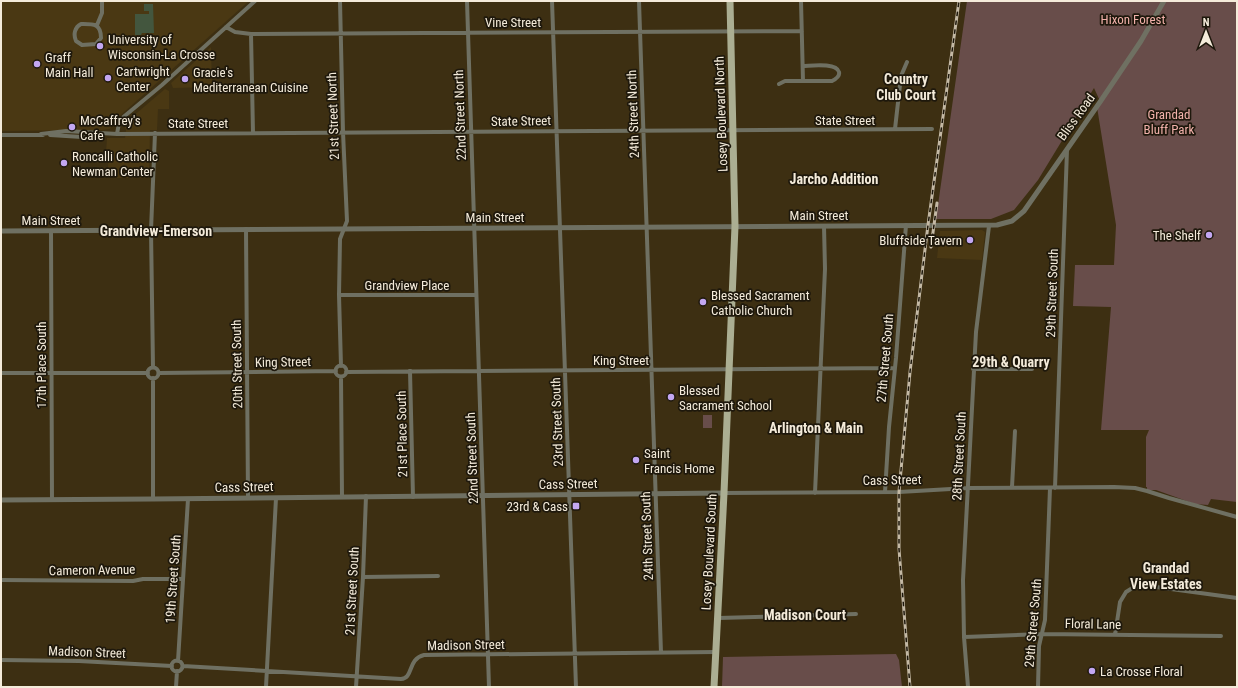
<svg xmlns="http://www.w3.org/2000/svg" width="1238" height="688" viewBox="0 0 1238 688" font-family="'Roboto Condensed',sans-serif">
<rect width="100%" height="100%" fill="#3d2f12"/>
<path fill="#4a3813" d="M1,1H249L114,121L110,129L102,130L1,131Z
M211,47L212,87L173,88L171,83Z
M165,89L169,91V109H158L157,130H150L149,178H107L109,154L106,153L107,138H125L126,130L124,126L125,123Z
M982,230L985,232L982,260L937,258L940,231Z"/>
<path fill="#684d4a" d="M967,1H1237V502L1211,499L1208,505L1195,504L1156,490H1147V487H1146V437L1149,430H1101L1111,307L1073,306L1075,265H1114L1116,225L1097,107L1100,101L1094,88L1038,180L1014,210L991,219H936Z
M703,415H712V428H703Z
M896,654L899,660L902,687H722L723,657Z"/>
<path fill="#43563e" d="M144,4H153L154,33H142L141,35H135V14H149V11H144Z"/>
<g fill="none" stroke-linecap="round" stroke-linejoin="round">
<path stroke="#6f7062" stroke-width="4" d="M340,1L343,132L347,221L340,239L339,295L341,366
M467,1L489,687
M552,1L576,687
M639,1L661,653
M801,1L803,81
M81,24C93,24 101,23 101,38L96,44L82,45L76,41C73,34 75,27 81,24Z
M97,25L102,13V1
M226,27L235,32L251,34L802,31
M251,34L253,133
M779,84L785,81H832C836,79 840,76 839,72C836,62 810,66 803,66
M895,129L901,76L907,62
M41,134L66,131L117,134L932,129
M117,134L119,123L121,119L162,85L255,1
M1,135H43
M50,135L82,137L101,135
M246,229L248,498
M51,231L52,500
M339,295H476
M335.5 371a5.5 5.5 0 1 1 11 0a5.5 5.5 0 1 1-11 0Z
M153,367L151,230L155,133
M147.5 373a5.5 5.5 0 1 1 11 0a5.5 5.5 0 1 1-11 0Z
M973,369H1032
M410,371L413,497
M346,372L895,368
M1,373H148
M159,373L336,371
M341,377L342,497
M153,378V499
M1012,487L1015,431
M1055,488L1067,150
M885,492L889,427L896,358L906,225
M724,493L899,492L968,488L1114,487L1135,488L1147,491L1169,498L1237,517
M815,493L825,269L824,226
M363,577L438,576
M1,580L133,581L143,579H183
M718,618L856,614
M1115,635L1120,602L1126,592L1134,587L1149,586L1237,598
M964,637L1042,634L1221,636
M1,660L79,661L172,666
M171.5 666a5.5 5.5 0 1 1 11 0a5.5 5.5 0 1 1-11 0Z
M178,661L188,499
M183,666L401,679C414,678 407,659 424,655L716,652
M176,687L177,671
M266,687L276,498
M356,687L363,577L366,496
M968,687L964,637L963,580L976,332L989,226
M1038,687L1039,646L1045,620L1050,488"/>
<path stroke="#6f7062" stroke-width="5" d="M1,231L997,225L1012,221L1024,211L1100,102L1141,41L1164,1
M1,500L153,499L724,493"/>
<path stroke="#abae92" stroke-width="7" d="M714,687L724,493L735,226L730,1"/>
<g stroke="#c4b9a5" stroke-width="3">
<path id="rail" d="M931,247L937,203
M910,687L899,549V492L910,372L928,225L959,1"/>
</g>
<use href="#rail" stroke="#1e180c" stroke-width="1.5" stroke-dasharray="4.5" stroke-linecap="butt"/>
</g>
<g fill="#c3a7f2" stroke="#1e180c" stroke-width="1.5">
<circle cx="100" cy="46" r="4"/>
<circle cx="37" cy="64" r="4"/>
<circle cx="108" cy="78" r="4"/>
<circle cx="185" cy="79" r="4"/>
<circle cx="72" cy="127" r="4"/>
<circle cx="64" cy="163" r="4"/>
<circle cx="1209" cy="235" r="4"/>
<circle cx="970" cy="240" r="4"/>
<circle cx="703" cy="302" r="4"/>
<circle cx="671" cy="397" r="4"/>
<circle cx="636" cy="460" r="4"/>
<rect x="572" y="502" width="8" height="8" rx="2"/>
<circle cx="1092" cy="671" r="4"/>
</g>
<g text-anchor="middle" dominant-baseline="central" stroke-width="3.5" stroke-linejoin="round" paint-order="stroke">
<g font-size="13" fill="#f2b2ab" stroke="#1e180c">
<text x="1133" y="19">Hixon Forest</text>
<text x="1169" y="114">Grandad<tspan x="1169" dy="15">Bluff Park</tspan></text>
</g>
<g font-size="13" fill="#f4ebda" stroke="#1e180c">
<text x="513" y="22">Vine Street</text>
<text transform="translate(633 114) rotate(-92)">24th Street North</text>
<text transform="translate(721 114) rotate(-92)">Losey Boulevard North</text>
<text transform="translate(460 115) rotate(-92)">22nd Street North</text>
<text transform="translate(333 116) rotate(-92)">21st Street North</text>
<text transform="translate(1076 117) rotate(-54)">Bliss Road</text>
<text x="845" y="120">State Street</text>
<text transform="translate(521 121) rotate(-1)">State Street</text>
<text x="198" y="123">State Street</text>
<text x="819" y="215">Main Street</text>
<text x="495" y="217">Main Street</text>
<text x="51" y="220">Main Street</text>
<text x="407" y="285">Grandview Place</text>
<text transform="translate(1052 293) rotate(-88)">29th Street South</text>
<text transform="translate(885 358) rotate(-85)">27th Street South</text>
<text x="621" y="360">King Street</text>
<text transform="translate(283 362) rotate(-1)">King Street</text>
<text transform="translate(237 364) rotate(-91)">20th Street South</text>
<text transform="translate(41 365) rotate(-90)">17th Place South</text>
<text transform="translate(557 422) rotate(-92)">23rd Street South</text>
<text transform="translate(402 434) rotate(-91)">21st Place South</text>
<text transform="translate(959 456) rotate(-87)">28th Street South</text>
<text transform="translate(472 458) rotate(-92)">22nd Street South</text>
<text transform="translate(892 480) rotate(-1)">Cass Street</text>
<text transform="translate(568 484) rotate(-1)">Cass Street</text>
<text transform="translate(244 487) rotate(-1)">Cass Street</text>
<text transform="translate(647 536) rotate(-92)">24th Street South</text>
<text transform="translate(709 552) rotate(-87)">Losey Boulevard South</text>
<text transform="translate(92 570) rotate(-1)">Cameron Avenue</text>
<text transform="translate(173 579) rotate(-86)">19th Street South</text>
<text transform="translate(352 591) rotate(-87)">21st Street South</text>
<text transform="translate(1033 623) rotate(-85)">29th Street South</text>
<text transform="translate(1093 624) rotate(1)">Floral Lane</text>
<text transform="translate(466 645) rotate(-1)">Madison Street</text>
<text transform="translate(87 652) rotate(2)">Madison Street</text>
</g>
<g font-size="13" fill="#f4ebda" stroke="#1e180c" text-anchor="start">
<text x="108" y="39">University of<tspan x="108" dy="15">Wisconsin-La Crosse</tspan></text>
<text x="45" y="57">Graff<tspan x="45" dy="15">Main Hall</tspan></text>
<text x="116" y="71">Cartwright<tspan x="116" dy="15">Center</tspan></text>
<text x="193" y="72">Gracie's<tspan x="193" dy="15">Mediterranean Cuisine</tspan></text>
<text x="80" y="120">McCaffrey's<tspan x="80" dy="15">Cafe</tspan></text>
<text x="72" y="156">Roncalli Catholic<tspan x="72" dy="15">Newman Center</tspan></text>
<text x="1201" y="235" text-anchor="end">The Shelf</text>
<text x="962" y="240" text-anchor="end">Bluffside Tavern</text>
<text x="711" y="295">Blessed Sacrament<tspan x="711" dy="15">Catholic Church</tspan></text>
<text x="679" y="390">Blessed<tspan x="679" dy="15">Sacrament School</tspan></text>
<text x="644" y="453">Saint<tspan x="644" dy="15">Francis Home</tspan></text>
<text x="568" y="506" text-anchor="end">23rd &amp; Cass</text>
<text x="1100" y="671">La Crosse Floral</text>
</g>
<g font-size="14" font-weight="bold" fill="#f4ebda" stroke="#1e180c">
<text x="906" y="79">Country<tspan x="906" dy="16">Club Court</tspan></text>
<text x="834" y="179">Jarcho Addition</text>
<text x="156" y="231">Grandview-Emerson</text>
<text x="1011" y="362">29th &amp; Quarry</text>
<text x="816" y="428">Arlington &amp; Main</text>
<text x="1166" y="568">Grandad<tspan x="1166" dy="16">View Estates</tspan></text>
<text x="805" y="615">Madison Court</text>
</g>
</g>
<rect width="1238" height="688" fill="none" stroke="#f4ebda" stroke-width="4"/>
<g transform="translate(1206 32)" stroke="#1e180c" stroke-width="3" paint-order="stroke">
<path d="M0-3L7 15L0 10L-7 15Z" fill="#f4ebda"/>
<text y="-6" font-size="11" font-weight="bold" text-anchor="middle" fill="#f4ebda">N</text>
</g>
</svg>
